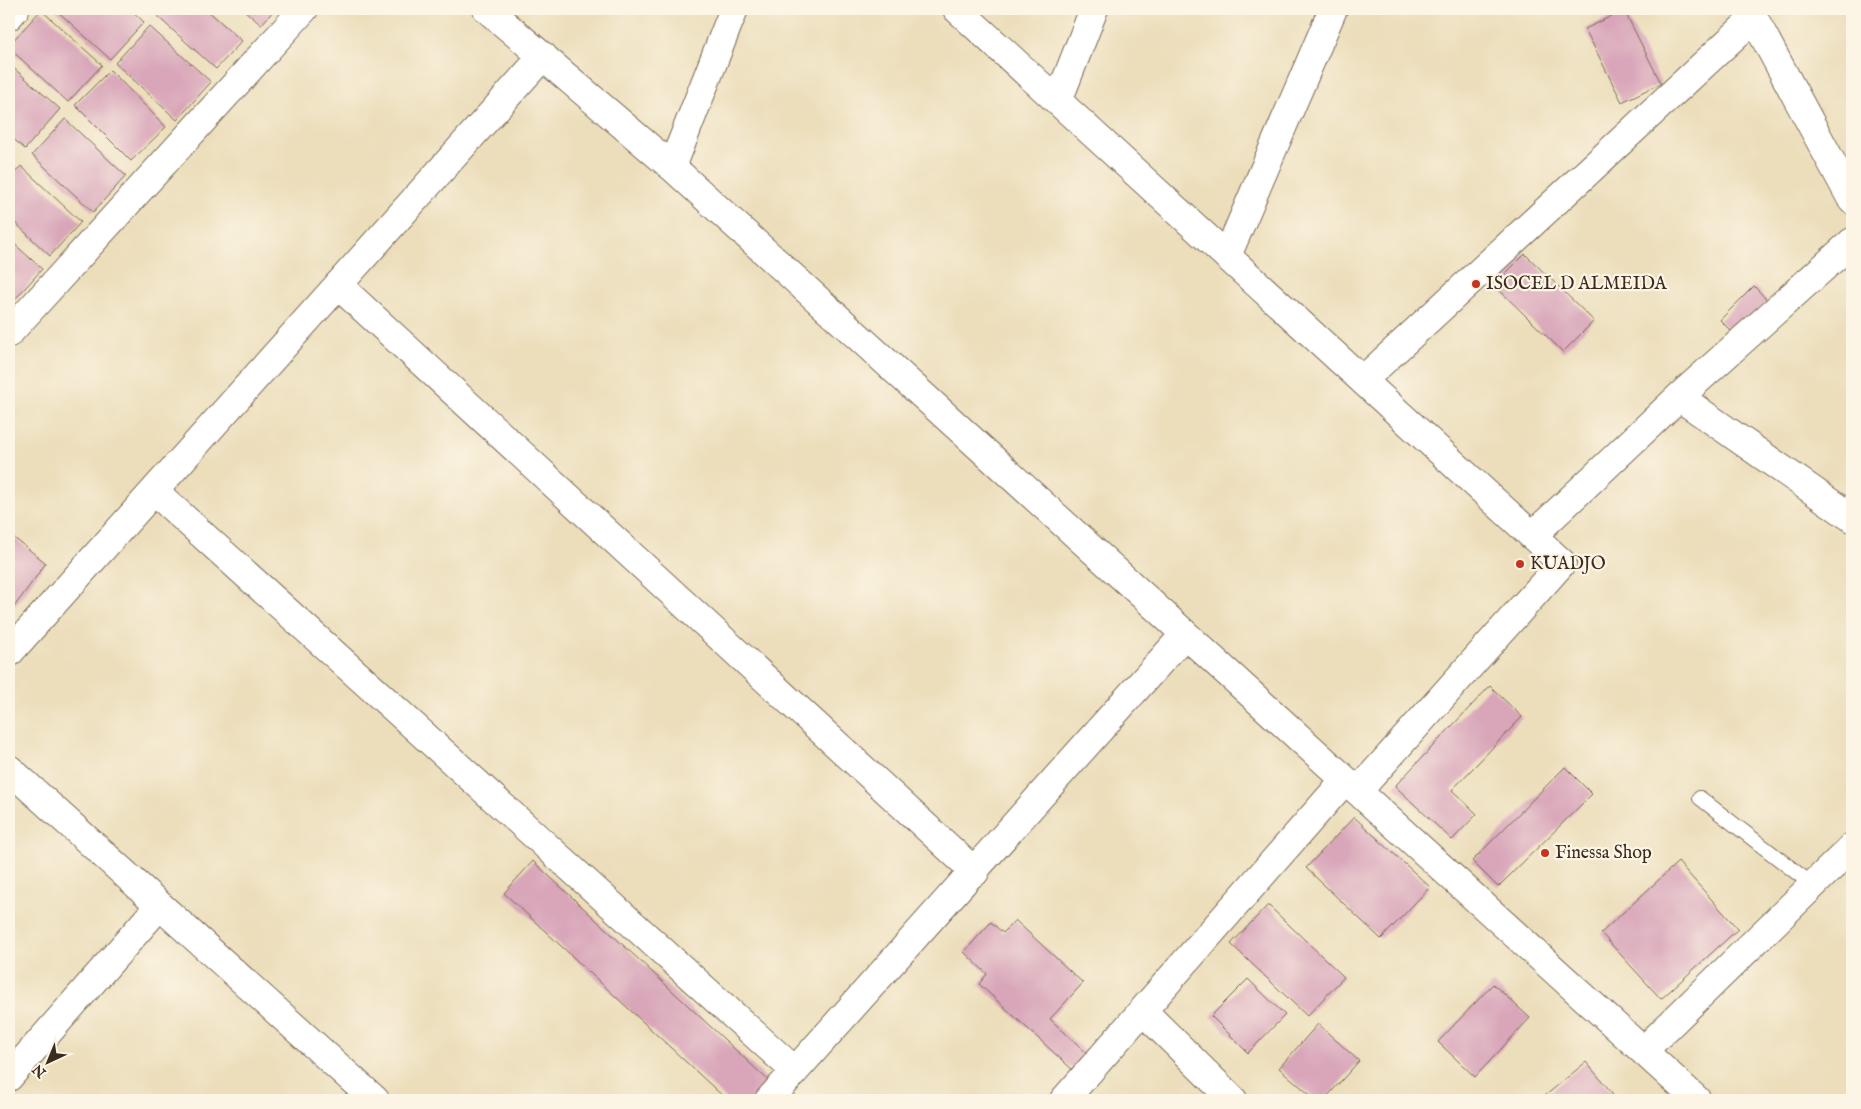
<svg xmlns="http://www.w3.org/2000/svg" width="1861" height="1109" viewBox="0 0 1861 1109" font-family="'IM FELL English',serif">
<rect width="100%" height="100%" fill="#fcf5e5"/>
<filter id="ink" filterUnits="userSpaceOnUse"><feTurbulence type="fractalNoise" baseFrequency=".02" numOctaves="2"/><feDisplacementMap in="SourceGraphic" scale="10" xChannelSelector="R" yChannelSelector="G"/><feConvolveMatrix kernelMatrix="1 2 1 2 8 2 1 2 1" color-interpolation-filters="sRGB"/></filter>
<filter id="wash" filterUnits="userSpaceOnUse"><feTurbulence type="fractalNoise" baseFrequency=".0096" numOctaves="4" result="noise"/><feDisplacementMap in="SourceGraphic" scale="20" xChannelSelector="R" yChannelSelector="G"/><feGaussianBlur stdDeviation="1.12" result="paint"/><feColorMatrix in="noise" values="0 0 0 0 0 0 0 0 0 0 0 0 0 0 0 0 0 1.4 0 .05"/><feComposite in="paint" operator="in"/></filter>
<g filter="url(#wash)">
<rect width="100%" height="100%" fill="#ecdebb"/>
<g id="blocks">
<path fill="#d8a5b9" d="M55,9H130L144,22L110,59Z
M164,9H206L242,41L216,69L157,16Z
M243,9H275L261,25Z
M41,10L102,65L68,102L9,48V45Z
M1624,10L1661,83L1622,102L1585,29Z
M149,26L211,82L177,120L115,63Z
M9,64L60,109L25,149L9,135Z
M110,70L166,127L131,161L75,105Z
M65,119L126,176L93,212L32,155Z
M21,166L81,222L50,256L9,217V180Z
M9,239L42,269L10,305L9,303Z
M1525,254L1594,321L1563,352L1494,285Z
M1754,286L1768,301L1734,334L1720,320Z
M13,537L46,563L9,614V543Z
M1490,686L1522,717L1452,790L1477,814L1452,840L1395,786Z
M1565,767L1592,794L1498,887L1472,861Z
M1354,817L1430,887L1381,939L1306,868Z
M533,861L770,1082L753,1100H727L504,893Z
M1678,862L1738,929L1661,999L1601,933Z
M1268,905L1344,977L1307,1016L1231,944Z
M1015,920L1083,983L1050,1019L1090,1056L1075,1072L979,984L987,974L964,952L991,922L1003,933Z
M1248,979L1285,1015L1248,1053L1211,1016Z
M1493,984L1530,1018L1475,1077L1438,1042Z
M1318,1024L1359,1061L1324,1100H1316L1279,1068Z
M1586,1062L1613,1094L1606,1100H1540Z"/>
</g>
</g>
<g filter="url(#ink)">
<use href="#blocks" fill-opacity="0" stroke="#796955" stroke-width="1"/>
<g fill="none" stroke-linecap="round" stroke-linejoin="round">
<g stroke="#796955" stroke-width="16">
<path id="service" d="M1700,798L1814,886"/>
</g>
<g stroke="#796955" stroke-width="30">
<path id="minor" d="M487,9L672,167L1697,1100
M957,9L1562,563L1358,791
M1749,9L1852,200
M9,16L15,9
M1058,101L1094,9
M672,167L734,9
M1227,256L1333,9
M338,285L975,872
M9,333L304,9
M1363,380L1754,18
M1679,397L1852,518
M154,491L795,1071
M1532,536L1679,397L1852,242
M9,653L543,56
M9,769L375,1100
M1143,1011L1233,1100
M1643,1051L1852,847
M9,1077L159,906
M769,1100L1185,634
M1064,1100L1345,780"/>
</g>
<use href="#service" stroke="#fff" stroke-width="14"/>
<use href="#minor" stroke="#fff" stroke-width="28"/>
</g>
</g>
<g fill="#c8321e" stroke="#fcf5e5" stroke-width="2">
<circle cx="1476" cy="284" r="5"/>
<circle cx="1520" cy="564" r="5"/>
<circle cx="1545" cy="853" r="5"/>
</g>
<g text-anchor="middle" dominant-baseline="central" stroke-width="4.5" stroke-linejoin="round" paint-order="stroke">
<g font-size="18" fill="#3b2a1e" stroke="#fcf5e5" text-anchor="start">
<text x="1486" y="284">ISOCEL D ALMEIDA</text>
<text x="1530" y="564">KUADJO</text>
<text x="1555" y="853">Finessa Shop</text>
</g>
</g>
<rect width="1861" height="1109" fill="none" stroke="#fcf5e5" stroke-width="30"/>
<g transform="translate(48 1062) rotate(224)" stroke="#fcf5e5" stroke-width="4" paint-order="stroke">
<path d="M0-4L9 19L0 12L-9 19Z" fill="#3b2a1e"/>
<text y="-8" font-size="14" font-weight="bold" text-anchor="middle" fill="#3b2a1e">N</text>
</g>
</svg>
